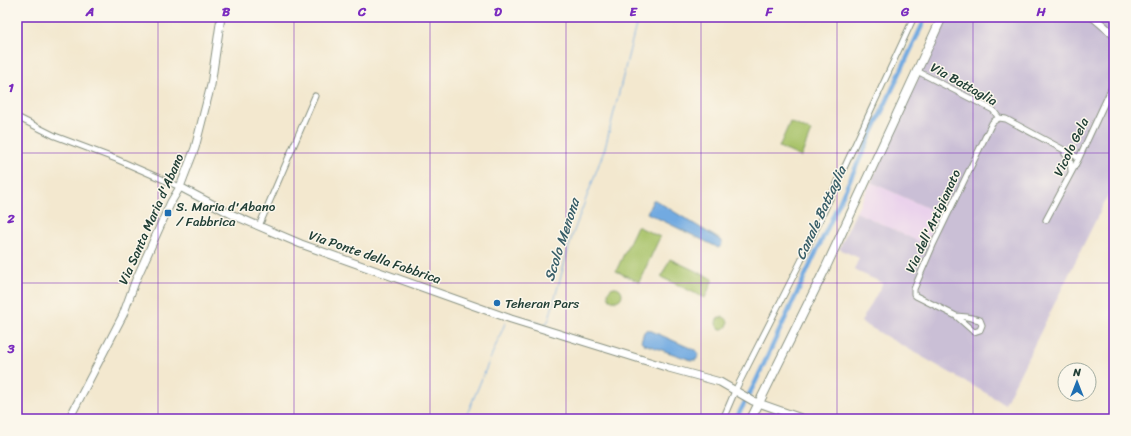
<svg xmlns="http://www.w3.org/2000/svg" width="1131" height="436" viewBox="0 0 1131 436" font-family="Sriracha,sans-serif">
<rect width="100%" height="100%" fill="#fbf7ec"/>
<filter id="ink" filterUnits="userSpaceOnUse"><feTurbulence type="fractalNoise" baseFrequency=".025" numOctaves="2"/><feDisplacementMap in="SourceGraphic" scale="8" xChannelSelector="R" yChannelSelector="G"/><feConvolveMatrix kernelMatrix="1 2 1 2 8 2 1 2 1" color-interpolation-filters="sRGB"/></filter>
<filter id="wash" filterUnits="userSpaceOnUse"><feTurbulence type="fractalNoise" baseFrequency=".012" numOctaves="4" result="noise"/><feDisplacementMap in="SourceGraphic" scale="16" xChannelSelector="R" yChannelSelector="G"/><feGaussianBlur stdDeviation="0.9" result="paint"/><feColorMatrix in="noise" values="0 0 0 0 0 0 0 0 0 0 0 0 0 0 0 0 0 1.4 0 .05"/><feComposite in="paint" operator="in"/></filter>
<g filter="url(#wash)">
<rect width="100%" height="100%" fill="#f3e8cf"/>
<path fill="#ead1ec" d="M871,182L943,215L930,247L856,212Z"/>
<path fill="#cabfd6" d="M945,17H1114V183L1005,404L861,322L883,283L854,270L859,258L839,249L856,212L930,247L943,215L871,182Z"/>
<path fill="#a7c268" stroke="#63804e" d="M790,122L811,131L801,157L779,147Z
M637,226L660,237L639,282L616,271Z
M670,259L713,279L705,298L661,277Z
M608 294a7 7 0 1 1 14 0a7 7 0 1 1-14 0Z
M716 323a6 6 0 1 1 12 0a6 6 0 1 1-12 0Z"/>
<path fill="#72aae1" stroke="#48748a" d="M653,200H655L722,241C722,244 722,246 718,248L715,246L647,213Z
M647,329L697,351L699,355L696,360H691L644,344L641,341L644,332Z"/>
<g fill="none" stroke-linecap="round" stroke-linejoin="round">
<path stroke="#72aae1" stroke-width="1" d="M633,17L636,24
M509,315L542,324L547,323L549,319L572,236L605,148L638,17
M465,419L506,321"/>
<path stroke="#72aae1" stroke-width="4.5" d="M736,419L755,383L926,17"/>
</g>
</g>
<g filter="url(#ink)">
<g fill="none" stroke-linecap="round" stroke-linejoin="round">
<g stroke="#899282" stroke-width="7">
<path id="street" d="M917,71L993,110L999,118
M17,117L55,136L116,159L180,187
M999,118L1006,119L1079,158
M1065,154L1070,158L1071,171
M1046,220L1079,158L1114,83
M259,226L315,96
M956,316L967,317L980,320L982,325L980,330L974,332L956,316L916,296L914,294V289L933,245L992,123L994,121L999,118
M723,419L735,391L801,261L914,17"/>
</g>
<g stroke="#899282" stroke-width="9">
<path id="secondary" d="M1093,17L1114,35
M180,187L233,215L301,244L511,319L669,368L720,382L753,401L804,419
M69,419L123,315L135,282L171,202L180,187L195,148L211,85L221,17"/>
</g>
<g stroke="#899282" stroke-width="10">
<path id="primary" d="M751,419L826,267L942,17"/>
</g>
<use href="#street" stroke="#fff" stroke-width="5"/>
<use href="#secondary" stroke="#fff" stroke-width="7"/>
<use href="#primary" stroke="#fff" stroke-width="8"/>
</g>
</g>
<path fill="none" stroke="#7b2cbf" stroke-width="1" stroke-opacity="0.55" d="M158,17V419M294,17V419M430,17V419M566,17V419M701,17V419M837,17V419M973,17V419M17,153H1114M17,283H1114"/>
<g fill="#1f6fb2" stroke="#fbf7ec" stroke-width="1.5">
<rect x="164" y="209" width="8" height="8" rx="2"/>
<circle cx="497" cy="303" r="4"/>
</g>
<g text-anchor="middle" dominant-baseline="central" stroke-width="3" stroke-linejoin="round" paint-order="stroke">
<g font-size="13" fill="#1f3d34" stroke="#fbf7ec">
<text transform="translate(964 84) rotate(29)">Via Battaglia</text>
<text transform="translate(1071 147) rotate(-64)">Vicolo Gela</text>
<text transform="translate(151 219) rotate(-66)">Via Santa Maria d'Abano</text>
<text transform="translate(933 221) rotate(-65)">Via dell'Artigianato</text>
<text transform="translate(375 257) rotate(19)">Via Ponte della Fabbrica</text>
</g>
<g font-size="13" fill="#1f3d34" stroke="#fbf7ec" text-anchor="start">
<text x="176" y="206">S. Maria d'Abano<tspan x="176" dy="15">/ Fabbrica</tspan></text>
<text x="505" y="303">Teheran Pars</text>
</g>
<g font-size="14" font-style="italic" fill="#385e68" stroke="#fbf7ec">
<text transform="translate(821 213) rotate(-65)">Canale Battaglia</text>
<text transform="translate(562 240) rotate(-72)">Scolo Menona</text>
</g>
</g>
<rect width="1131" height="436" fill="none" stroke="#fbf7ec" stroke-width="44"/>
<g transform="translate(1077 382)"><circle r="19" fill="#fbf7ec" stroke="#a3ada2"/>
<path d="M0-3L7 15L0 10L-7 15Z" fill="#1f6fb2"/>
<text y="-6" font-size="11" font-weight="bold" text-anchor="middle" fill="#1f3d34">N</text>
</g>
<rect x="22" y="22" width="1087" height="392" fill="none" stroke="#7b2cbf" stroke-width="1.5"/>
<g font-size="13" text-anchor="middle" font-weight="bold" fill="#7b2cbf">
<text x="90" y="16">A</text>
<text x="226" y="16">B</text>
<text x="362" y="16">C</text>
<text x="498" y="16">D</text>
<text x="633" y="16">E</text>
<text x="769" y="16">F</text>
<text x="905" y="16">G</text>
<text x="1041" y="16">H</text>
<text x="11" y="92">1</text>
<text x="11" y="223">2</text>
<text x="11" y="353">3</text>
</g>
</svg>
